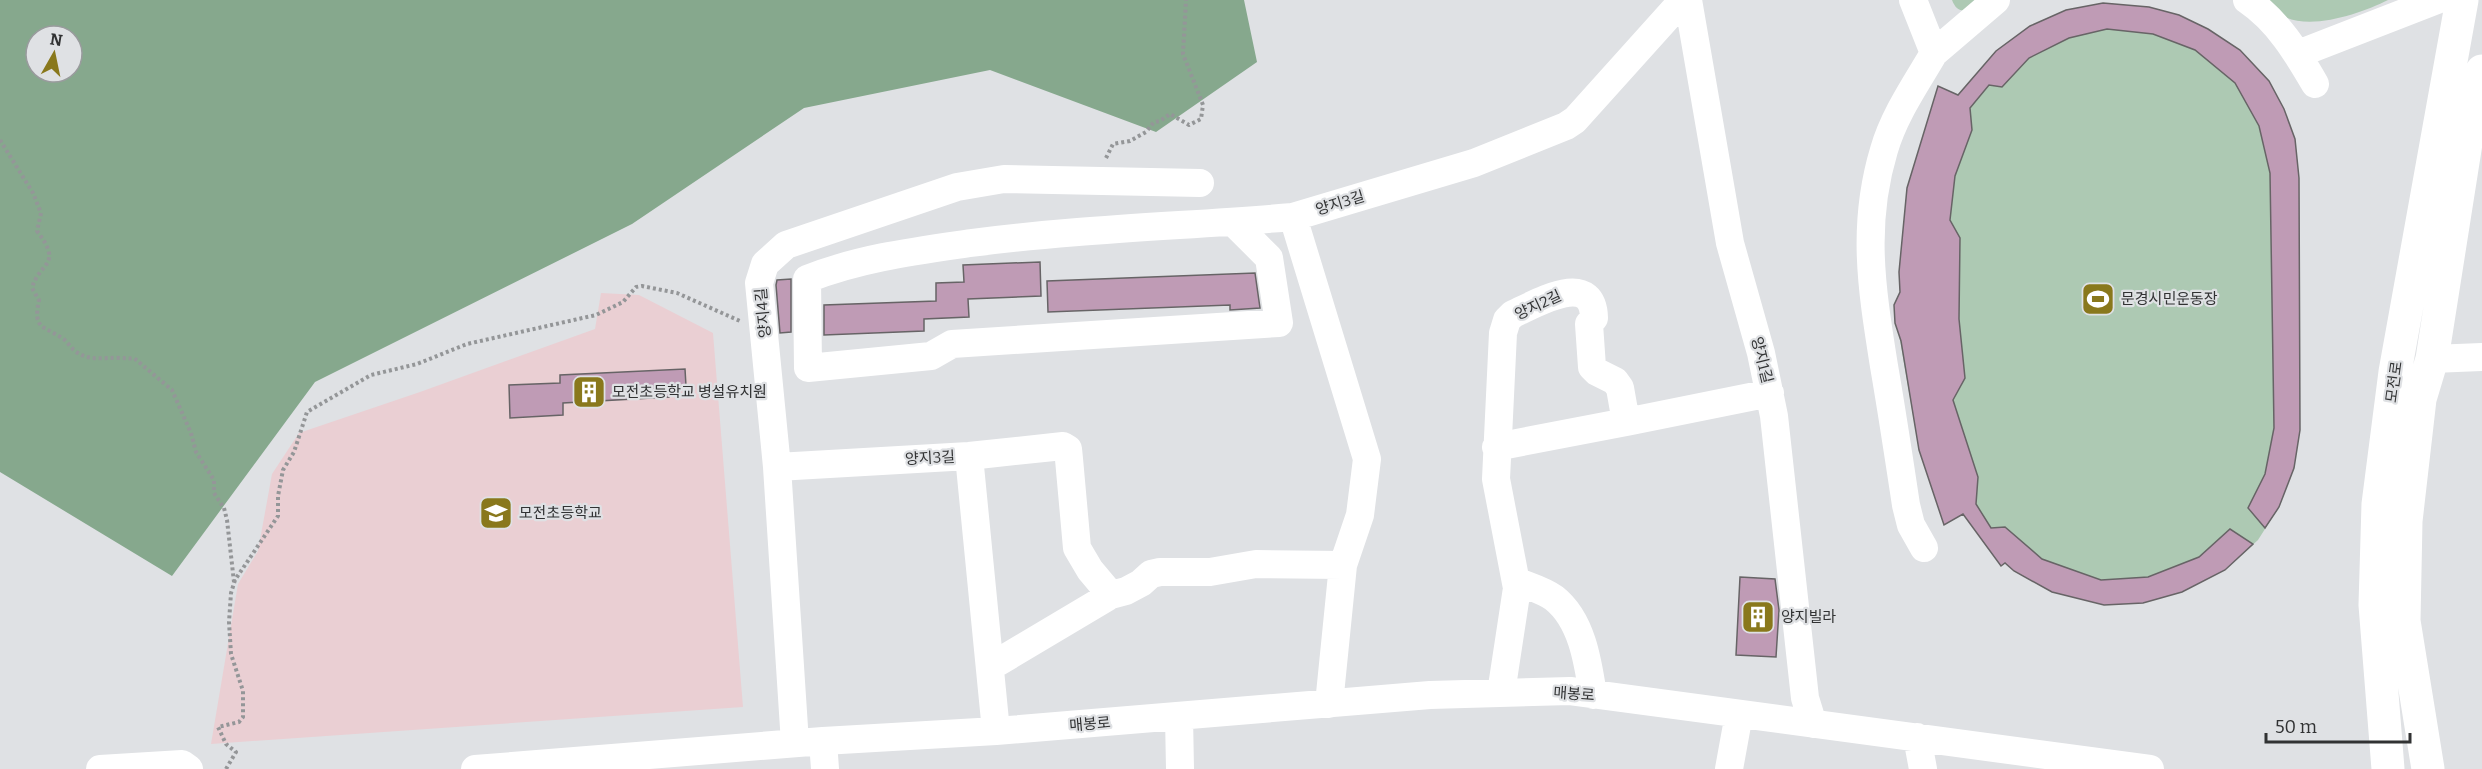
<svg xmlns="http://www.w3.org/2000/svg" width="2482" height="769" viewBox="0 0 2482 769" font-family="Bitter,'Noto Sans KR',serif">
<rect width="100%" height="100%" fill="#dfe1e4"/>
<path fill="#eacfd3" d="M601,293L639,295L713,333L743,707L211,744L238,584L258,551L272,474L299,433L420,392L595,329Z"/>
<path fill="#adc9b3" d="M1952,0H1982C1970,9 1959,18 1952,0Z
M2259,0H2388C2362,13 2311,31 2283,16C2275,12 2267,5 2259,0Z
M2103,3L2149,7L2179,15L2208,29L2240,50L2269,81L2295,139L2299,178L2300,430L2294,468L2279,507L2258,540L2225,570L2182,592L2104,605L2052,592L2014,571L1987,547L1963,514L1944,525L1919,450L1894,305L1900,292L1899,272L1907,188L1938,86L1958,95L1996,51L2030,26L2066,10Z"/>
<path fill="#86a88d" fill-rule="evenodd" d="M0,0H1244L1257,62L1156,132L990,70L804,108L632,224L315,382L172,576L0,472ZM36,36H72V72H36Z"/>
<path fill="#bf9bb5" stroke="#676466" stroke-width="1.5" d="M2103,3L2149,7L2179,15L2208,29L2240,50L2269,81L2284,109L2295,139L2299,178L2300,430L2294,468L2279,507L2265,528L2248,508L2265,474L2274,428L2270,173L2259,126L2235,83L2195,50L2153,34L2107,29L2069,38L2029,58L2002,87L1989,85L1970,108L1972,130L1955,176L1950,220L1960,238L1959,319L1965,378L1953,400L1978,477L1976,504L1991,528L2005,527L2042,559L2101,580L2148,577L2199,557L2230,529L2253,544L2225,570L2182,592L2143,603L2104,605L2052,592L2014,571L2005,563L2001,566L1963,514L1944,525L1919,450L1901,341L1895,323L1894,305L1900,292L1899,272L1907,188L1938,86L1958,95L1996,51L2030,26L2066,10Z
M1040,262L1041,296L968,299L969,317L924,319V331L824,335V305L936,301V283L964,282L963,265Z
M1255,273L1260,308L1230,310V305L1048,312L1047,281Z
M791,279V332L780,333L776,285L777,280Z
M685,369L686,386L668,387L669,397L563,403V415L510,418L509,385L560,383V375Z
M1740,577L1775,579L1779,610L1776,657L1736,655Z"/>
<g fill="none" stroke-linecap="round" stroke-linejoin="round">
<path stroke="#949698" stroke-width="4" stroke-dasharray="3 3" stroke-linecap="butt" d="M0,140L33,193L41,213L37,231C64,266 39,262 32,288L39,300C33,329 42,325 62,338C67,341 70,347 75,351C90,362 103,357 120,358C126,358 128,359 134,358L172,390L191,433L196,452L214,480V493L224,508L227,520L234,582
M1106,158L1113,144L1130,141L1146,132L1154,122L1160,121L1170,114L1189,125L1201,119L1203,105L1183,54L1186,0
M226,769L236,752L226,744L218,727L239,722L243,717V691L231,654L229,622L231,593L235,580L278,516V496L283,470L294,452L307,412L371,375L417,364L467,344L596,315L623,302L636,287L642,286L677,293L740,321"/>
<path stroke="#fff" stroke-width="28" d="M1688,0L1730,243L1761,353L1774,416L1805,698L1813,724
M1913,0L1934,53L1996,0
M2247,0C2278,21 2297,53 2315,84
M2298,54L2437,0
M1233,222L1269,258L1279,323L952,344L931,356L808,368L807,279C860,258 916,251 971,243C1078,229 1186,226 1293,217
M2432,359L2482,357
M1496,447L1626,422
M969,456L996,731
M777,467L969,456L1063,446L1068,449L1069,459L1077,548L1090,570L1111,595L1126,591L1141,583L1151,574L1160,572H1210L1256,564L1343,565
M1924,548L1911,525L1906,505C1899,459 1892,412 1884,366C1872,290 1861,226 1884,150C1894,115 1916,84 1934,53
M1516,581C1528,586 1543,590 1554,598C1582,620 1588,662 1593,695
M990,667L1111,595
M1501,693L1517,588L1496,479L1503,333L1507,320L1513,314C1536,304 1593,269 1594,318L1589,324L1592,367L1597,372L1615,381L1620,388L1626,422L1770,393
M1329,704L1343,565L1360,515L1367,459L1293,217L1474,163L1566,126L1575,120L1683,0
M1179,716L1180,769
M1917,737L1923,769
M823,741L825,769
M795,743L777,467L759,283L765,264L786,245L957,187L1004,179L1200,183
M100,769L182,764L189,769
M475,769L823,741L996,731L1430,695L1570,691L2150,769
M1729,769L1739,714"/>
<path stroke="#fff" stroke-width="33" d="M2388,769L2375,605L2378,504L2395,372L2462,0
M2428,769L2404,621L2406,521L2420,399L2432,359L2466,143L2482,71"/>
</g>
<defs>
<g id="stadium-square" transform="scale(1.725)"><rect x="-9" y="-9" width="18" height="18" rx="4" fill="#89781c" stroke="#dfe1e4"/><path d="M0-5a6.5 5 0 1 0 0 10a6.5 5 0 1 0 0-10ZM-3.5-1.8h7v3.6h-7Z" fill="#fff"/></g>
<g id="building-square" transform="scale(1.725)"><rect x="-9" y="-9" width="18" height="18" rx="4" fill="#89781c" stroke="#dfe1e4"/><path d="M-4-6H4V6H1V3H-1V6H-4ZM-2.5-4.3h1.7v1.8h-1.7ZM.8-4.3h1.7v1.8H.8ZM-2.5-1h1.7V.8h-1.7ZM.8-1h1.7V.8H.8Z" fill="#fff"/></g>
<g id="school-square" transform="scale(1.725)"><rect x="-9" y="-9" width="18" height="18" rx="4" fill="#89781c" stroke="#dfe1e4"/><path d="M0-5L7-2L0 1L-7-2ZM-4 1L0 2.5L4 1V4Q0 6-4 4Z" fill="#fff"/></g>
</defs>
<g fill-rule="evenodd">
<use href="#stadium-square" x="2098" y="299"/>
<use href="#building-square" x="589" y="392"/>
<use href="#school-square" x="496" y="513"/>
<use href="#building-square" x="1758" y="617"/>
</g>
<g text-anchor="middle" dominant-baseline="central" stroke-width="4.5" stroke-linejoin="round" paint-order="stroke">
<g font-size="15" fill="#313233" stroke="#dfe1e4">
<text transform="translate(1340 203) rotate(-17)">양지3길</text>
<text transform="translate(1538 305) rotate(-25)">양지2길</text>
<text transform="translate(763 313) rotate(-95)">양지4길</text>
<text transform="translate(1762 360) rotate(76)">양지1길</text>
<text transform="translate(2394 382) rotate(-82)">모전로</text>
<text transform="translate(930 458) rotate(-3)">양지3길</text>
<text transform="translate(1574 694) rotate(4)">매봉로</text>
<text transform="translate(1090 724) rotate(-5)">매봉로</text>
</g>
<g font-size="15" fill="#313233" stroke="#dfe1e4" text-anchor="start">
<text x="2121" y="299">문경시민운동장</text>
<text x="612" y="392">모전초등학교 병설유치원</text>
<text x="519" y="513">모전초등학교</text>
<text x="1781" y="617">양지빌라</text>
</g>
</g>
<g transform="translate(54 54) rotate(9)"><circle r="28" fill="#dfe1e4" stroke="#999b9d" stroke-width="1.5"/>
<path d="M0-4.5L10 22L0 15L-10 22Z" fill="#89781c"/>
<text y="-9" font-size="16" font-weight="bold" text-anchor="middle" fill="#313233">N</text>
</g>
<path d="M2266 733v9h144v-9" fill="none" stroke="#313233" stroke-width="3"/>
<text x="2275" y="733" font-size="18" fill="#313233" stroke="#dfe1e4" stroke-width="4.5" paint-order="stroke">50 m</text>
</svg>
